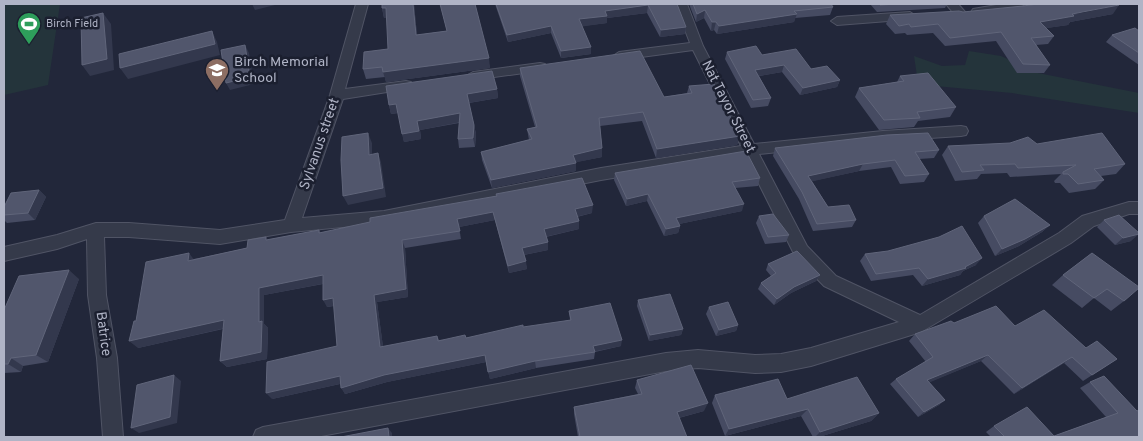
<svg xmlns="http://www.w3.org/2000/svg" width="1143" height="441" viewBox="0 0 1143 441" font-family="Overpass,sans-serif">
<rect width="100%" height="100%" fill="#22273a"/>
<path fill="#24343b" d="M9,4H60L48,85L4,95V5Z
M969,51L1001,56L1038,73L1139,93V113L1012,93L935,86L917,76L914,56L942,66L965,65Z"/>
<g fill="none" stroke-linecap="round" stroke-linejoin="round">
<g stroke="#505465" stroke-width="2">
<path id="street" d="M356,4H368L345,89L406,81L411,82L413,85L411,88L406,89L343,99L302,218L384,211L601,168L741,146L693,50L619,60L613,56L619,52L690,43L675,4H687L703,46L754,144L883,131L961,126L966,127L968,131L966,135L961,136L883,141L759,154L807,246L836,276L920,315L1059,233L1082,216L1129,202H1139V214H1129L1094,226L1071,243L921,332L811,366L781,372L755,373L698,368L666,371L316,437H253L256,430L263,427L666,353L698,350L755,355L781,354L811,348L899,322L824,286L795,256L745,156L601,180L384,223L291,232L220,244L129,237H104L106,295L117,358L123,437H103L97,358L88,295L87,239L57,249L4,261V247L57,235L96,223H129L220,230L285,220L330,95Z
M946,4H958L966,13L964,16H956Z
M1002,4H1025L1019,8L977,16L971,12L973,9Z
M910,12L916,16L914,19L837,25L831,21L837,17Z
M540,63L545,64L547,67L545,70L473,80L466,76L473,72Z"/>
</g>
<use href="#street" fill="#353a4a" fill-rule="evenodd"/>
</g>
<path fill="#464b62" d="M414,4L417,35L447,31L440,4H475L490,68L386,82L385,77L366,79L363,69L388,49L387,18H384L382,8Z
M495,4H677L686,27L685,34L660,37L647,13L607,18V23L582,26L591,54L561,58L551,33L508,42Z
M689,4H831L833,7L830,15L795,18L794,22L717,34L714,30L711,31L704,18L696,22Z
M870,4H947L945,8L877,12Z
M963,12L1113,14L1070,22L1068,25L1046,28L1054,36L1048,44L1036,45L1050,65L1044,73H1017L996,41L945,46L933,33L907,35L905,33L895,34L886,24L890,15Z
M1139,31V65L1106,42L1112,35Z
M727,52L762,55L811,69L840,80L837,87L800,95L782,72L759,76L771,98L768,106L751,108L725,59Z
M520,68L664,97L687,93L689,86L740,136L737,145L656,158L642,121L600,126L602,148V157L576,162V171L492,188L482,160L481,152L529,140L527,129L535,127L520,76Z
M900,76L956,107L950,117L918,121L914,127L879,130L855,97L859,88L897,82Z
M497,89L498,98L469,103L476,134L475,147L459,148L458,139L459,123L420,130L421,139L404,142L398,113L391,114L389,105Z
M1037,144L1125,164L1116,174L1101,176L1104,180L1095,189L1069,193L1060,183H1055L1054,181L1061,174L1010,177L1007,173L981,174L977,179L955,181L942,155L948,146Z
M775,148L939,150L934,158L919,159L929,174L924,182L900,184L891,167L859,171L812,181L828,207L856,220L852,227L813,231L799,199L773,156Z
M615,173L760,178L758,186L735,188L742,211L679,224L680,226L678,233L664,236L647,201L626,206L614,180Z
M39,190L46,197L35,220L7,223L4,220V207Z
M497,196L592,213L577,217L579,229L546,237L548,242V250L524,255L527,269L509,273L495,220L459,227L461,239L405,248L408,297L377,302L383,347L437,336L439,340L466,338L570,320L569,311L621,346L595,352L594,359L536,368L490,379L486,362L387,382L345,394L340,384L272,399L337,346L334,306L327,307L323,284L264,295V324L268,328L267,359L227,367L220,361L223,329L138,348L136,321L194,259L247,248L268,240L319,230L320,233Z
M759,216L789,235L786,242L765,244L756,223Z
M984,216L1050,225L1042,232L1019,246L995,256L978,223Z
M1104,220L1131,241L1115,245L1097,227Z
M1092,253L1124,301L1111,311L1094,298L1082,308L1052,285L1063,275Z
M865,254L976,265L963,271L960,275L922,286L913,275L871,281L860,261Z
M768,264L820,275L816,281L791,293L774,305L758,289L761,283L771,276L766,270Z
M79,279L48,362L23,366L21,372L4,373V310Z
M638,300L683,329L681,335L649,341L637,306Z
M709,307L738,325L736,331L716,336L706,314Z
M954,323L1015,326L1117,359L1083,381L1064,363L1014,394L981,361L929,382L945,400L939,405L918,417L890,384L896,379L926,362L909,341L915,334Z
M637,380L704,411L679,418L687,437H578L574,414V407L638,394L635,388Z
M1090,382L1137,411L1139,437H991L986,432L994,426L1054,436L1106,417L1080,388Z
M715,395L787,399L879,413L871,421L819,437H813L801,416L725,436L712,403Z"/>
<path fill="#33384d" d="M252,4H275V5L255,10Z
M413,4H414L418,45L416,35Z
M648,5L647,13L607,18V23L579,27V19L605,11Z
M1119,5L1113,14L1070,22L1068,25L1034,30L1040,22Z
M382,8H386L389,18H384Z
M705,10L704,18L696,22L697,14Z
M103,13L111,24L114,70L90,76L82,65Z
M797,14L794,22L717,34L719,26Z
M712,22H716L714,30L711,31Z
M551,26V33L508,42L507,35Z
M686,27L685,34L660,37L661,30Z
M212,31L217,42L220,55L128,79L120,68Z
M245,45L249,53L254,84L230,90L226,83Z
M591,47V54L561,58V51Z
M489,58L490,68L386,82L383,72Z
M784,65L782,72L753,77L755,70Z
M840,80L837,87L800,95L803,88Z
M497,89L498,98L468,103L467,94Z
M396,104L398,113L391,114L389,105Z
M460,113L461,122L420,130L421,139L404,142L402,134L417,121Z
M474,125L476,134L475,147L473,138Z
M368,133L372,143V164L369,155Z
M740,136L737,145L656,158L657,149Z
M602,148V157L573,163V155Z
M378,153L381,162L386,197L348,205L343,196Z
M576,163V171L492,188L491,180Z
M863,164L859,171L805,183L808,176Z
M39,190L46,197L35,220L28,213Z
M648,194L647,201L626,206L627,199Z
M744,204L742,211L674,225L676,218Z
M593,205L592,213L575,217V209Z
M493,212L495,220L459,227L461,239L457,219Z
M579,221V229L544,237V229Z
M1050,225L1042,232L1019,246L995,256L1002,249Z
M680,226L678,233L664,236L666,229Z
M1139,234L1131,241L1115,245L1123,238Z
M402,240L405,248L408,297L377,302L384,354L380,347L374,295Z
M548,242V250L523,255L522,248Z
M189,253L195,261H188Z
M982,258L976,265L963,271L960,275L922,286L928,279L965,267Z
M526,261L527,269L509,273L508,266Z
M69,270L79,279L48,362L36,355Z
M323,275L327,283L264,295V324L268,328L267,359L227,367L220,361L259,322V288Z
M820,275L816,281L791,293L774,305L777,299L794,287Z
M333,298L337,305L327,307L323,300Z
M224,320L230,327L138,348L129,341Z
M738,325L736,331L716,336L719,330Z
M683,329L681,335L649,341L650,335Z
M622,340L621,346L592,352L593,346Z
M485,355L486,362L387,382L345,394L341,388L384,375Z
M988,355L981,361L921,386L927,380Z
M1072,357L1064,363L1014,394L1022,388Z
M11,358L23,366L21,372L8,364Z
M535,361L536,368L490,379L488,372Z
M174,375L181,381L177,423L139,433L131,428Z
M340,376L344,383L272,399L266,393Z
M945,400L939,405L918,417L924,412Z
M708,403L704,411L674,419L677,412Z
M808,409L801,416L725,436L729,429Z
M879,413L871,421L819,437H815L820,432Z
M388,428L392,433V437H389Z"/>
<path fill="#51566c" stroke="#60657a" d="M382,4H413L416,35L447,31L440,4H475L489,58L383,72L382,67L363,69L364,52L388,49L386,8H382Z
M496,4H677L686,27L661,30L648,5L605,11L607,16L579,19L591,47L561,51L551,26L507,35Z
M693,4H831L833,7L794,11L797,14L719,26L716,22H712L705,10L697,14Z
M879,4H898L880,5Z
M1038,4H1117L1119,5L1072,14L1074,16L1040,22L1054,36L1031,38L1050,65L1023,64L1001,32L950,38L938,24L911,27L909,24L899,26L890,15L959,11L963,12L1023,6Z
M103,13L107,59L82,65L81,18Z
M1135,28L1139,31V53L1112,35Z
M212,31L215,44L120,68L119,54Z
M245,45L250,77L226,83L221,50Z
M756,46L762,55L796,49L811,69L827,66L840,80L803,88L784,65L755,70L771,98L753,100L727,52Z
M640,51L664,97L692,93L689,86L714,84L740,136L657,149L643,112L599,118L602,148L573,155L576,163L491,180L481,152L532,139L527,129L537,127L520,68Z
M492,71L497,89L467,94L474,125L473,138L458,139L460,113L417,121L419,131L402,134L396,104L389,105L386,86Z
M928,73L956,107L917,112L920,118L884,120L859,88L904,81L900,76Z
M368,133L369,155L378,153L383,188L343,196L341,160L342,137Z
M928,133L939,150L915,152L929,174L905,176L895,160L863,164L808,176L828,207L849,205L856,220L817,224L802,192L775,148L887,135Z
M1102,133L1125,164L1094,169L1104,180L1078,184L1068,174H1063V172L1076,165L1018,168L1015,164L980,165L984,170L962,172L948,146L1010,143L1028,137L1037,144Z
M746,151L760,178L732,182L744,204L676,218L680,226L666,229L648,194L627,199L615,173Z
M582,178L593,205L575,209L579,221L544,229L548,242L522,248L526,261L508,266L493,212L457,219L460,231L402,240L406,289L374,295L380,347L437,336L438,341L465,335L466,338L523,325V327L571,320L569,311L610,303L622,340L593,346L595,352L535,361L488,372L485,355L384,375L341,388L340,376L266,393L267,362L337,346L333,298L323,300V275L259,288V322L262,321L261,352L220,361L224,320L129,341L134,321H136L146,262L189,253L188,261L247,248L248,240L266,237V240L319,230V233L370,222V218L497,196L496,194Z
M39,190L28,213L4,215V207L11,193Z
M1015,199L1050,225L1025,239L1002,249L984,216Z
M773,214L789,235L768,237L759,216Z
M1119,215L1139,233V234L1123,238L1104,220Z
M962,226L982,258L965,267L966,268L928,279L919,268L876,274L865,254L888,251L939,237Z
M797,251L820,275L794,287L777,299L761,283L776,273L768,264Z
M1092,253L1139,287V288L1124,301L1107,289L1094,298L1063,275Z
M69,270L36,355L11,358L8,364H4V310L19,276Z
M670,294L683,329L650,335L638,300Z
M728,302L738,325L719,330L709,307Z
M996,306L1015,326L1044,310L1086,348L1097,341L1117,359L1092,375L1072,357L1022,388L988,355L927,380L945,400L924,412L896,379L933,357L915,334L951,321L954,323Z
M691,365L708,403L677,412L687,437H580L574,407L642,394L637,380Z
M174,375L170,417L131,428L137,385Z
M1104,376L1137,411L1139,410V437H1005L994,426L1027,407L1054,436L1118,413L1090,382Z
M857,377L879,413L820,432L808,409L729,429L715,395L778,379L787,399Z
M388,428L389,437H341Z"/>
<defs>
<g id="stadium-pin" transform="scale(1.25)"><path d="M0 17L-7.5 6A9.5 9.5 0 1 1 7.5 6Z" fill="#2e9e5b" stroke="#1b1f2f"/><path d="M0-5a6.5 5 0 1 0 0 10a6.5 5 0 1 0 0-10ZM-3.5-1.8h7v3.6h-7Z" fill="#fff"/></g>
<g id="school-pin" transform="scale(1.25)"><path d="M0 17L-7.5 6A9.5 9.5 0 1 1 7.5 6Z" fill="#8d6e63" stroke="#1b1f2f"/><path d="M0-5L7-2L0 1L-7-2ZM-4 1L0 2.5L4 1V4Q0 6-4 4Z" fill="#fff"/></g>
</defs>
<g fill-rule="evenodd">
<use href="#stadium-pin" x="29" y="24"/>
<use href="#school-pin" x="217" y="70"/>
</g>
<g text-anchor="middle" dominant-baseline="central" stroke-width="5" stroke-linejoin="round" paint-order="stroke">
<g font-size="11" fill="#b0b4c6" stroke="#1b1f2f" text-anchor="start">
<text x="46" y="24">Birch Field</text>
</g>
<g font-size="14" fill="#b0b4c6" stroke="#1b1f2f" text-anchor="start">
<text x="234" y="62">Birch Memorial<tspan x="234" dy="16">School</tspan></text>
</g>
<g font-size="14" fill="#b0b4c6" stroke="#1b1f2f">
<text transform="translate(728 107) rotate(63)">Nat Tayor Street</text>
<text transform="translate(320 144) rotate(-71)">Sylvanus street</text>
<text transform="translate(103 334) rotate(82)">Batrice</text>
</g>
</g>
<rect width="1143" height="441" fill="none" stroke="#b0b4c6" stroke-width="10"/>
</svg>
